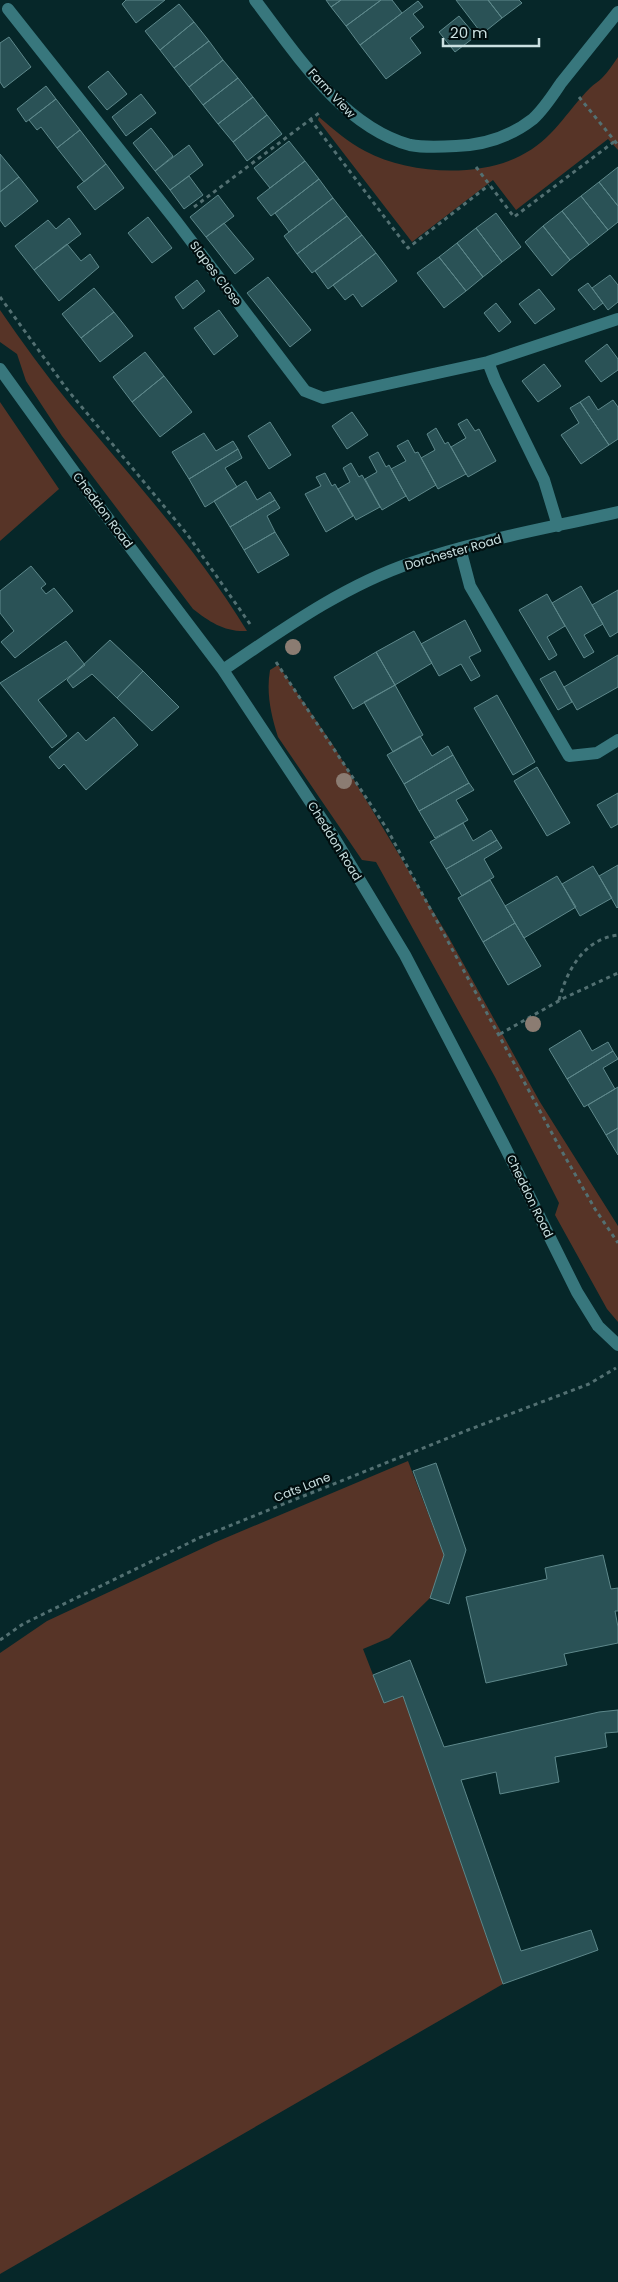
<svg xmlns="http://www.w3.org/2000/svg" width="618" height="2282" viewBox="0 0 618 2282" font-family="Poppins,sans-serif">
<rect width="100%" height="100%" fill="#062729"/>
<path fill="#573427" d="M618,57V150L608,139L516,210L493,180L412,242L318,120L319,117C334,130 348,142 365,151C408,174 477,178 520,156C553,140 566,112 590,88C594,84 598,82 602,78C608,72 613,64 618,57Z
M0,310C22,342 45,374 70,404C131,477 197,549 247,631C224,632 210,622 193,609L62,436L26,381L17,354L0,342Z
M0,402L59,489L0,541Z
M278,665L333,745L448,936L540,1102L618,1226V1322L607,1309L555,1215L559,1203L495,1077L376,862L362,860L278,737C271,715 266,693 270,670Z
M408,1461L444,1555L430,1598L389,1638L363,1649L384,1703L403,1696L503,1984L0,2274V1653L47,1621L216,1542Z"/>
<path fill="#2a5256" stroke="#5e888b" d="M126,0H165L136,23L122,4Z
M326,0H341L331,7Z
M341,0H381L346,26L331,7Z
M381,0H392L402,13L360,45L346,26Z
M456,0H488L502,18L482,34Z
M488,0H519L522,3L502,18Z
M418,1L423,7L413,14L424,27L410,38L421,53L386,79L360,45Z
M179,4L194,22L160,50L145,31Z
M459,16L476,36L455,52L439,32Z
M194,22L209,41L174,68L160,50Z
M9,37L31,67L4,88L0,82V43Z
M209,41L223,60L189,87L174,68Z
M223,60L238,78L203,105L189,87Z
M108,71L127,94L107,110L88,87Z
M238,78L253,97L218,124L203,105Z
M46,86L56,99L26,122L17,109Z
M141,94L156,113L126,136L112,117Z
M253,97L267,115L233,142L218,124Z
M56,99L80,130L57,148L41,127L37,130L29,120Z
M267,115L282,134L247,161L233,142Z
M151,128L173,156L155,171L133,143Z
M80,130L106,164L84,182L57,148Z
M289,141L305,161L270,188L254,168Z
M189,145L203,165L170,190L155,171Z
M0,154L19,177L0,192Z
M305,161L319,179L271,216L257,198Z
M106,164L124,188L95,210L77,187Z
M618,167V206L599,182Z
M189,176L203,195L184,209L170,190Z
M19,177L38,201L5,227L0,220V192Z
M319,179L333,198L289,232L275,213Z
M599,182L618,206V222L608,230L581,196Z
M218,195L234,216L206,237L190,217Z
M581,196L608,230L589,245L562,211Z
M333,198L347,216L297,254L284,236Z
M562,211L589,245L570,260L543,226Z
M496,213L521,247L502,262L476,228Z
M347,216L362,235L312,273L297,254Z
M148,217L172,248L152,263L128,233Z
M69,218L81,234L34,270L15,246L48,220L56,229Z
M224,223L254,259L235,274L206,237Z
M543,226L570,260L552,276L525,242Z
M476,228L502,262L483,277L457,243Z
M362,235L376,253L328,289L315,271Z
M457,243L483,277L466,291L439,257Z
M67,244L81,261L90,254L99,267L59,301L34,270Z
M376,253L397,281L362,307L353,294L345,300L333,285Z
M439,257L466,291L444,308L417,273Z
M610,275L618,285V302L608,310L592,288Z
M268,277L311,330L290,347L247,293Z
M197,280L205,291L183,309L175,297Z
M588,283L603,303L594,310L578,290Z
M94,288L114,312L81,338L62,314Z
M539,289L555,309L535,324L519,304Z
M496,303L511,322L499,332L484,313Z
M219,310L238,336L214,355L194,328Z
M114,312L133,336L100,362L81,338Z
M607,344L618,359V370L601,382L585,361Z
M145,352L164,376L132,402L113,377Z
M544,364L561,386L538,402L522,381Z
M164,376L192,412L160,437L132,402Z
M589,396L598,410L613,400L618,407V439L609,445L580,402Z
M580,402L609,445L581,464L561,435L579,423L570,408Z
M352,412L368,435L347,449L332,426Z
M467,419L475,431L479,429L496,461L468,477L451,447L466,438L458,424Z
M270,422L291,455L269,469L248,436Z
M436,428L445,444L448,442L466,474L438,489L421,458L435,450L427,434Z
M204,433L216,451L233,441L238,449L189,479L172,452Z
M408,440L415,453L418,452L436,485L409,501L391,469L406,461L397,446Z
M238,449L242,458L225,468L237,487L205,507L189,479Z
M378,452L386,467L389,465L406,496L382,510L365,479L377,472L369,457Z
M351,463L359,477L362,475L380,507L356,520L338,489L350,482L343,468Z
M325,473L332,486L335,484L353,516L326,532L305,494L321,486L316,477Z
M246,481L257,500L270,492L275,500L230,527L214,501Z
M275,500L280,508L267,516L275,532L244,550L230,527Z
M275,532L289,555L258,573L244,550Z
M31,566L46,584L41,588L46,594L54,588L73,611L15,658L1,642L14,631L0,613V591Z
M581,586L603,624L584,635L594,652L584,658L552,603Z
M618,590V632L610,637L592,605Z
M547,594L565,626L547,637L557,655L549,660L519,610Z
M465,620L481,651L469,657L480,676L471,681L461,664L439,676L421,644Z
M414,631L432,663L395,685L376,652Z
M110,640L143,671L117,698L92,674L73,688L67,680Z
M66,641L85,665L38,700L67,736L52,748L0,683Z
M376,652L395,685L353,709L334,677Z
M618,655V687L577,710L564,687Z
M143,671L179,707L152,731L117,698Z
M555,671L572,702L558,710L540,679Z
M395,685L423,735L393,752L364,702Z
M497,695L535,762L513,775L474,708Z
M114,717L138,745L86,790L64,764L59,769L49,757L78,732L86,741Z
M420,736L432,756L448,746L453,755L404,784L387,755Z
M453,755L469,783L419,811L404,784Z
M537,767L570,823L547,836L514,781Z
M469,783L474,790L456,800L468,820L435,838L419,811Z
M618,793V824L611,828L597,805Z
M463,823L473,841L491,830L497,840L446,869L430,842Z
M497,840L502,848L484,859L494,877L462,896L446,869Z
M618,865V907L617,908L599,876Z
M593,866L612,898L580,916L562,884Z
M557,876L576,907L524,938L505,906Z
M490,880L515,923L483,942L458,898Z
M515,923L541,966L508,985L483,942Z
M580,1030L592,1051L608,1042L613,1051L567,1079L549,1049Z
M613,1051L618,1059L603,1068L615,1089L584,1107L567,1079Z
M618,1087V1128L606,1135L588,1105Z
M618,1128V1155L606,1135Z
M436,1463L466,1550L449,1604L430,1598L444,1555L413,1471Z
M603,1555L611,1589L618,1588V1611H615L618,1627V1643L564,1654L567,1665L486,1683L466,1597L547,1579L545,1568Z
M410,1660L444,1747L599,1712L618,1710V1732L605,1733L607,1747L555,1757L559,1782L500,1794L496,1772L461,1780L521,1951L591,1930L598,1950L503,1984L403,1696L384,1703L373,1675Z"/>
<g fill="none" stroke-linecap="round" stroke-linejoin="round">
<path stroke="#537072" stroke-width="3" stroke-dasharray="4 4" stroke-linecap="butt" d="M579,97L618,145
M310,119L408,248L489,185
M476,167L514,217L615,141
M194,207L319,113
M0,297L66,388L187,534L250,624
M276,662L387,829L560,1148L595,1209L618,1243
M559,1000C567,970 584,939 618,935
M500,1034L564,998L618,973
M0,1640L23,1624L199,1538L468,1430L589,1384L616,1368"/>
<path stroke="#38777d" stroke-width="12" d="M255,0C296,54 342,126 410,145C425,148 441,147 456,146C485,145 510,137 533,119C544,109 553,95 561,83C580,59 599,36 618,12
M8,9L176,221L305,391L323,398L488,362L618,319
M488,362L495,380L544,480L558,526
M0,369L98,505L223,670L335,839L405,955L505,1147L577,1292L598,1326L618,1345
M460,548L470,586L569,756L597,753L618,740
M223,670C282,630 343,586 411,563C478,540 549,528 618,512"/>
</g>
<g fill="#8b7c72">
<circle cx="293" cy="647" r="8"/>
<circle cx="344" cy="781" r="8"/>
<circle cx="533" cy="1024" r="8"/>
</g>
<g text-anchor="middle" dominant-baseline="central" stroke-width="4.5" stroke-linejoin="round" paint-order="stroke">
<g font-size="12" fill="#cae0e1" stroke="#010e0f">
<text transform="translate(332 93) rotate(47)">Farm View</text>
<text transform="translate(216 273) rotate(53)">Slapes Close</text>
<text transform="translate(103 510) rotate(53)">Cheddon Road</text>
<text transform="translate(453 552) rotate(-16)">Dorchester Road</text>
<text transform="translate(335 841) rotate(58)">Cheddon Road</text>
<text transform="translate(530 1196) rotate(64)">Cheddon Road</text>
<text transform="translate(302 1487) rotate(-22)">Cats Lane</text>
</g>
</g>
<path d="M443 38v8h96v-8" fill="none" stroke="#cae0e1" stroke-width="2.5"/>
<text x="450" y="38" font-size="15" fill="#cae0e1" stroke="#010e0f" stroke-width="4" paint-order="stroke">20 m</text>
</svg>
